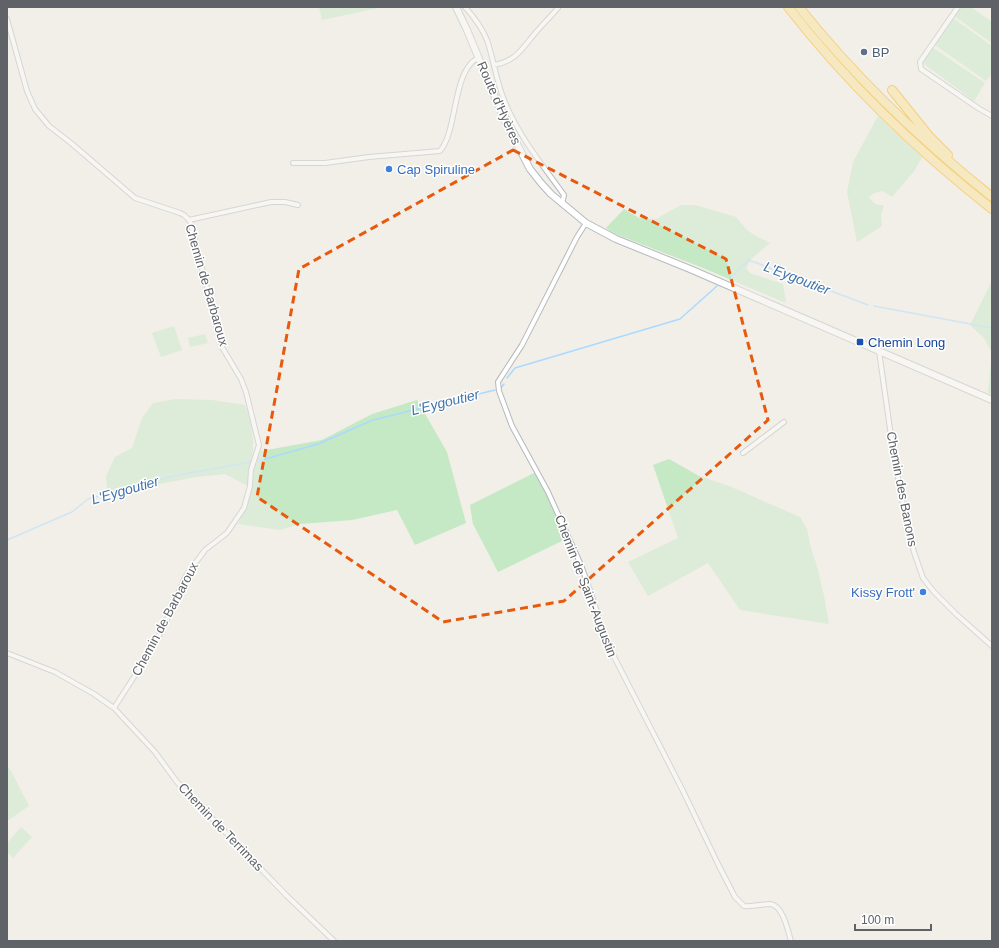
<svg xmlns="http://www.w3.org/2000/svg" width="999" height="948" viewBox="0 0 999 948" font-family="Arial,sans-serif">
<rect width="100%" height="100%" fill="#f1efe8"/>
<path fill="#c5e8c5" d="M319,7H383L322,20Z
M960,7H971L992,22V43L954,16Z
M953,18L992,46V74L986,81L935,45Z
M932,47L985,83L974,101L923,63Z
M878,116L922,157L915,170L892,197L883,191L874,193L869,197C872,203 877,206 884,205L881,215L882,226L857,242L847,192L853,162Z
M681,205H695L736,217L748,231L758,237L770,243L751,259L746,268L750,273L783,284L786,303L703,268L613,233L606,228L624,209L639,218L656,219Z
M992,281V395L988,393L992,353L984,338L970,325Z
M174,326L182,350L161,357L152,333Z
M205,334L208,343L190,347L188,338Z
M176,399L212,400L245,405L250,419L253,439V451L249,469L248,486L225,474L196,477L139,488L108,496L106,476L115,457L132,448L142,418L153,403Z
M417,400L447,452L466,523L415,545L397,510L352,520L300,524L280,530L238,524L247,506L253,480L254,467L258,456L261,451L322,440L372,414Z
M669,459L699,476L729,486L800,517L807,529L811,548L818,570L824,596L829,624L740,610L708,563L648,596L628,562L678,538L653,465Z
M536,472L544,487L568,538L498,572L473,524L470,505Z
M7,766L11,771L29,806L7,821Z
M21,827L32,837L13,858L7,852V843Z"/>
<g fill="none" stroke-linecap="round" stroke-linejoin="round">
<path stroke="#aadaff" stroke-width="1.5" d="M730,278L749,260L868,305
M874,306L992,328
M507,378L515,368L680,319L717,286
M500,389L504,384
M258,461L318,444L373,420L495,390
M7,540L72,512L88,499L174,476L251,462"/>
<g stroke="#b5b8bc" stroke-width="6">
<path id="minor" d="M465,7C474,17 482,28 487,40C494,60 496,82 505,102C519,137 542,164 564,195L562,204
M958,7L920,62L921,69L978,108L992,116
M7,19L27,91L35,109L49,126L71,143L135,198L180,213L184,215L190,221L222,347L241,379L246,392L259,445L251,470L250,486L244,508L227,533L205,550L185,577L165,624L150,652L114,708
M494,65C517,61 523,47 537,31C544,23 551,16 558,8
M293,163H325L369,157L440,151C458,130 452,71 478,58
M189,220L271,202H285L298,205
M586,223L577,237L522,345L498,382L499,391L512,426L548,492L581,565L591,593L607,643L683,791L719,866L735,897L744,906C753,907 762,904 770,904C783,905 788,931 791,941
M879,351L893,450L904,510L914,552L923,578L934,592L956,614L992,646
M743,453L784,422
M7,653L55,672L94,694L114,708L155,752L177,782L287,896L334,941"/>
</g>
<g stroke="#b6babf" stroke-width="8">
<path id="secondary" d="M456,7L467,30L504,119L530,169L541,183L551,194L586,223L616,239L690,269L992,400"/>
</g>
<g stroke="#f9ab00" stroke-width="10">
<path id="motorway" d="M788,7C847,83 917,150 992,209
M799,7C856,79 921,140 992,197
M892,90L929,136L948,155"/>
</g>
<use href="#minor" stroke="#fff" stroke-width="4"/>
<use href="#secondary" stroke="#fff" stroke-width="6"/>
<use href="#motorway" stroke="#fde293" stroke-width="8"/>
</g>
<path d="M0 0H999V948H0ZM513,150L726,259L768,420L564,601L443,622L257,497L299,269Z" fill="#f1efe8" fill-opacity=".55" fill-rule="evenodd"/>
<path fill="none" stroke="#e8590c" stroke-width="3" stroke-dasharray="8 5" stroke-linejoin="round" d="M513,150L726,259L768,420L564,601L443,622L257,497L299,269Z"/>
<circle fill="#5c6f8a" stroke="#fff" stroke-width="1.5" cx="864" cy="52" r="4"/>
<g fill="#3f7fe0" stroke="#fff" stroke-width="1.5">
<circle cx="389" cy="169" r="4"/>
<circle cx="923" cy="592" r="4"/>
</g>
<rect fill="#1a4fb4" stroke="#fff" stroke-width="1.5" x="856" y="338" width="8" height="8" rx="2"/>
<g text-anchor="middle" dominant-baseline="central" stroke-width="3" stroke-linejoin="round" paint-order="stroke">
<g font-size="13" fill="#4e5e75" stroke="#fff" text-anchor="start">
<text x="872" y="52">BP</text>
</g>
<g font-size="13" fill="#5f6368" stroke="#fff">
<text transform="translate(499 103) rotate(66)">Route d'Hyères</text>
<text transform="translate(207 285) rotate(74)">Chemin de Barbaroux</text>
<text transform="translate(902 489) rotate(79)">Chemin des Banons</text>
<text transform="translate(586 586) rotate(69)">Chemin de Saint-Augustin</text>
<text transform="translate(165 619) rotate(-62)">Chemin de Barbaroux</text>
<text transform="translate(221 827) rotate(46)">Chemin de Terrimas</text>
</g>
<g font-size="13" fill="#366cbe" stroke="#fff" text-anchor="start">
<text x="397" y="169">Cap Spiruline</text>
<text x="915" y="592" text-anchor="end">Kissy Frott'</text>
</g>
<g font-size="13" fill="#164399" stroke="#fff" text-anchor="start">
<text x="868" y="342">Chemin Long</text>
</g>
<g font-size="14" font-style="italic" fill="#4174aa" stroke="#fff">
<text transform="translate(797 278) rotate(21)">L'Eygoutier</text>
<text transform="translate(445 402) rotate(-14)">L'Eygoutier</text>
<text transform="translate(125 490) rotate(-16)">L'Eygoutier</text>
</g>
</g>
<rect width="999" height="948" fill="none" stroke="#5f6368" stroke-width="16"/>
<path d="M855 924v6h76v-6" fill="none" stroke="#5f6368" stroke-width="2"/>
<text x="861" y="924" font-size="12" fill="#5f6368" stroke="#ffffff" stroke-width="3" paint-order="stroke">100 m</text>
</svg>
